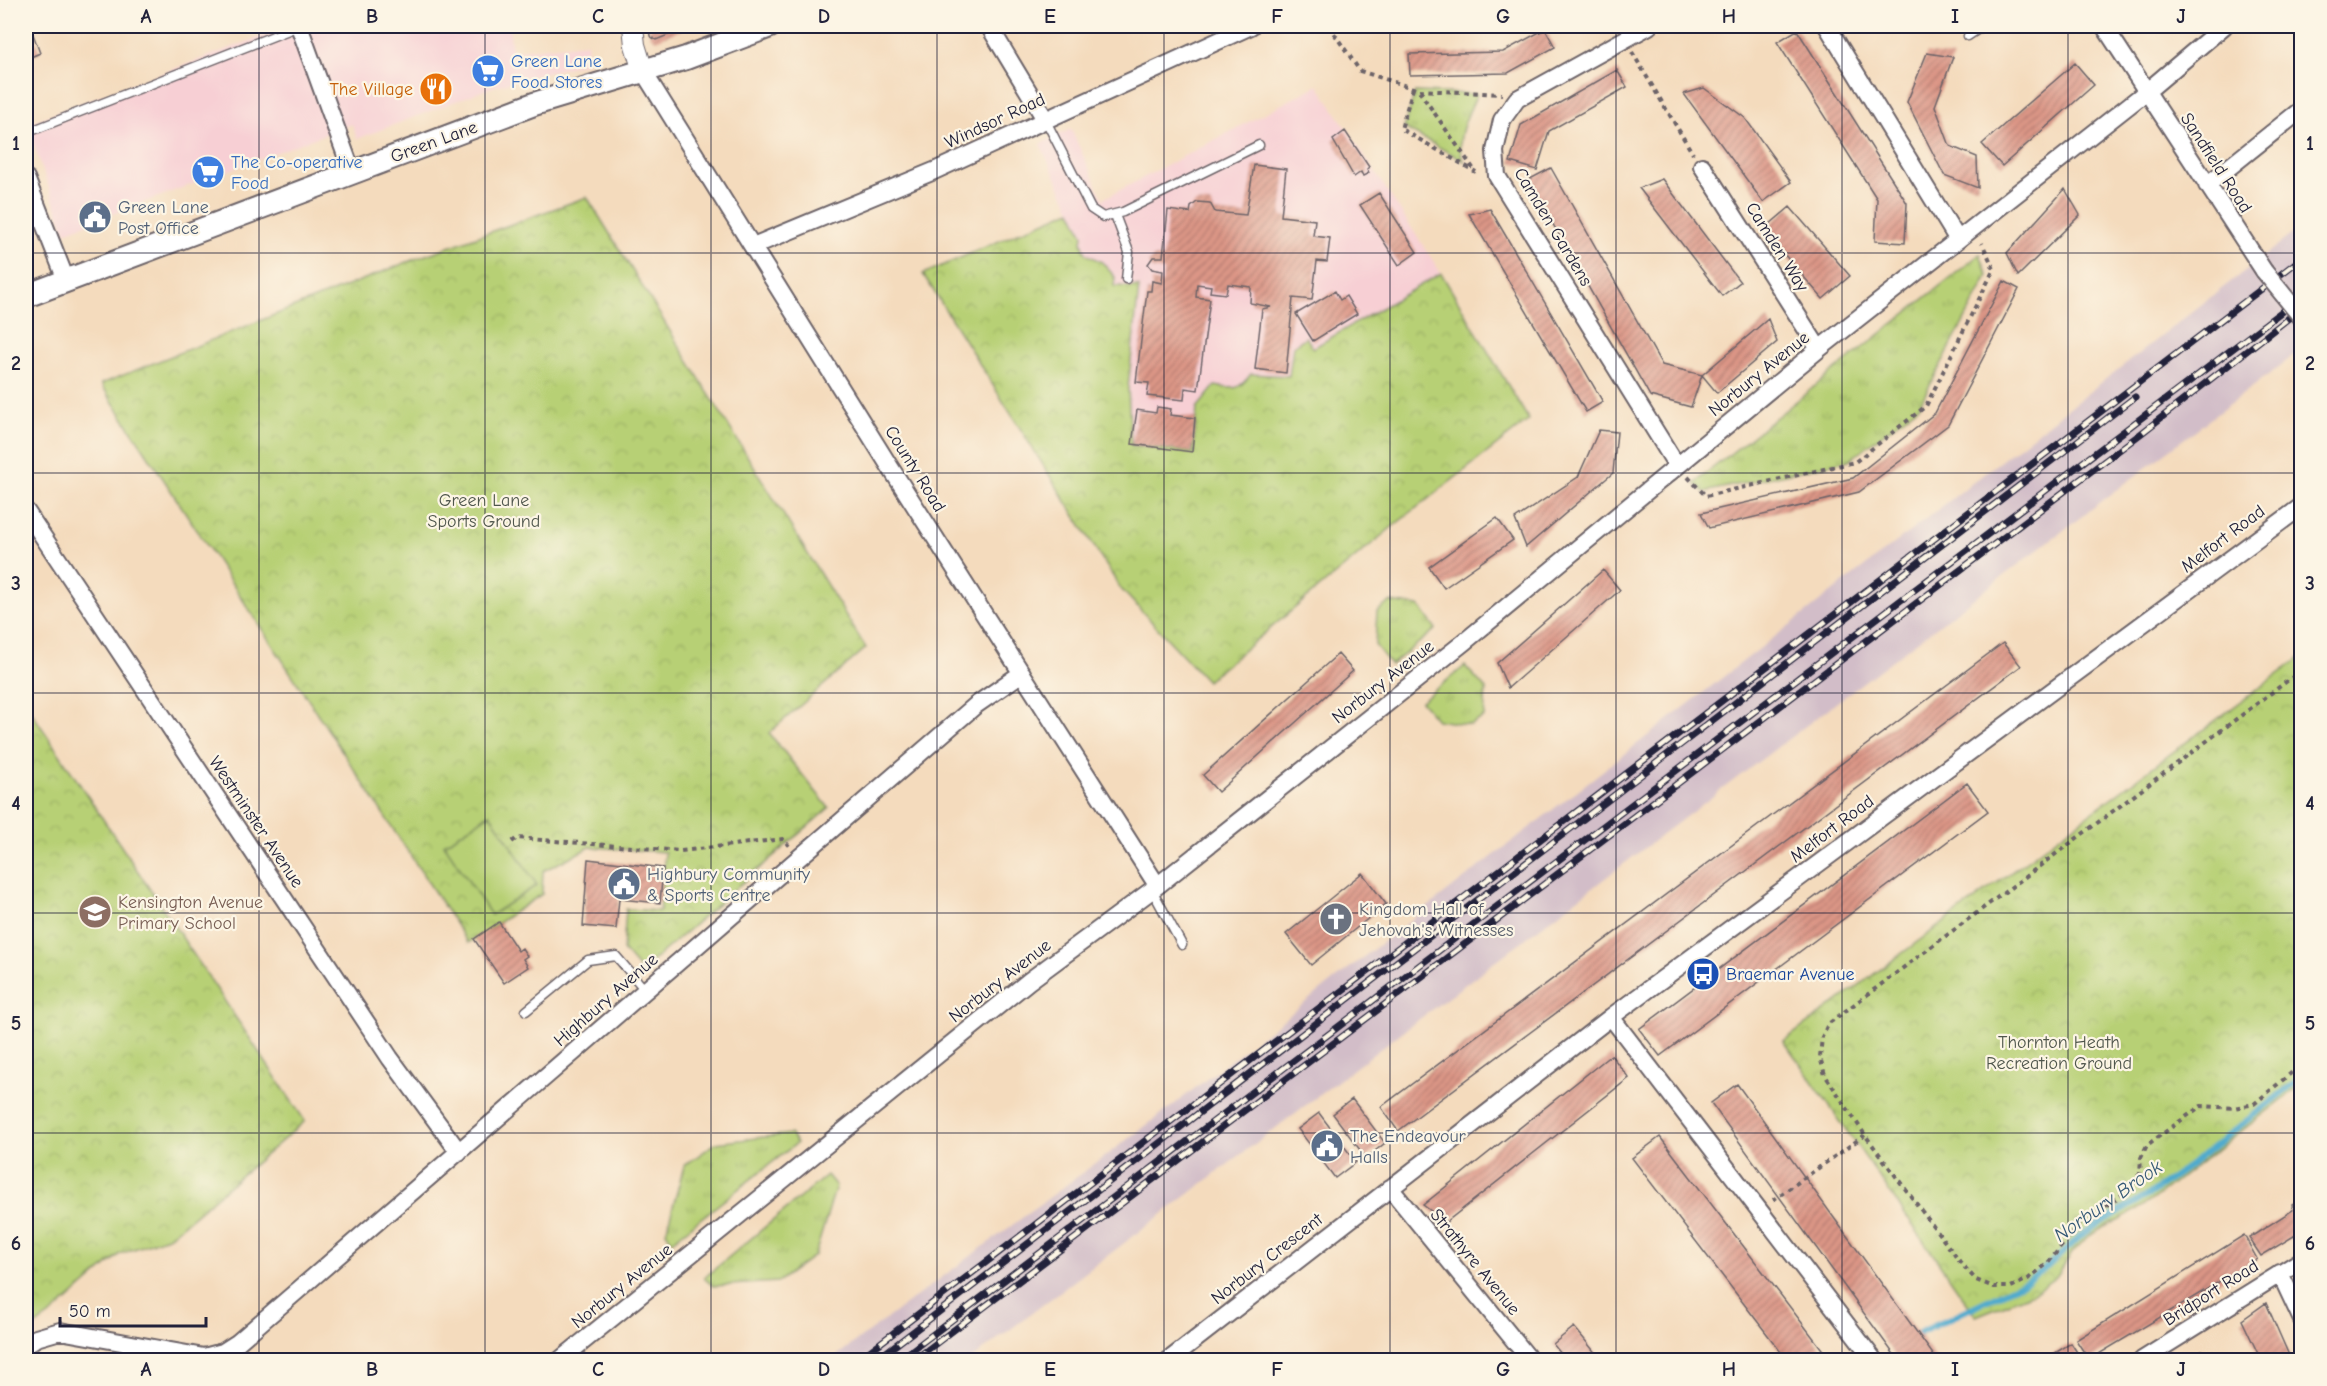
<svg xmlns="http://www.w3.org/2000/svg" width="2327" height="1386" viewBox="0 0 2327 1386" font-family="'Comic Neue',sans-serif">
<defs>
<pattern id="grass-tufts" width="24" height="20" patternUnits="userSpaceOnUse" patternTransform="scale(1.5)"><rect width="24" height="20" fill="#b7d075"/><path d="M3 7l-1-3M5 7V3M7 7l1-3M15 17l-1-3M17 17v-4M19 17l1-3" fill="none" stroke="#9db266"/></pattern>
<pattern id="park-crowns" width="20" height="18" patternUnits="userSpaceOnUse" patternTransform="scale(1.5)"><rect width="20" height="18" fill="#b7d075"/><path d="M2 6a3 3 0 1 1 6 0M12 15a3 3 0 1 1 6 0" fill="none" stroke="#9db266"/></pattern>
<pattern id="building-hatch" width="6" height="6" patternUnits="userSpaceOnUse" patternTransform="scale(1.5)"><rect width="6" height="6" fill="#dc9686"/><path d="M-1 1l2-2M0 6l6-6M5 7l2-2" fill="none" stroke="#b27a6f"/></pattern>
</defs>
<rect width="100%" height="100%" fill="#fcf5e5"/>
<filter id="ink" filterUnits="userSpaceOnUse"><feTurbulence type="fractalNoise" baseFrequency=".0167" numOctaves="2"/><feDisplacementMap in="SourceGraphic" scale="12" xChannelSelector="R" yChannelSelector="G"/><feConvolveMatrix kernelMatrix="1 2 1 2 8 2 1 2 1" color-interpolation-filters="sRGB"/></filter>
<filter id="wash" filterUnits="userSpaceOnUse"><feTurbulence type="fractalNoise" baseFrequency=".008" numOctaves="4" result="noise"/><feDisplacementMap in="SourceGraphic" scale="24" xChannelSelector="R" yChannelSelector="G"/><feGaussianBlur stdDeviation="1.35" result="paint"/><feColorMatrix in="noise" values="0 0 0 0 0 0 0 0 0 0 0 0 0 0 0 0 0 1.4 0 .05"/><feComposite in="paint" operator="in"/></filter>
<g filter="url(#wash)">
<rect width="100%" height="100%" fill="#f4dbbd"/>
<path fill="#f7cfd4" d="M290,26H509L512,51L587,43L589,62L495,86L357,139L352,124L65,232L26,124Z
M1318,85L1441,273L1529,420L1392,527L1207,681L1121,589L923,274L1071,210L1040,144L1071,129L1103,199Z"/>
<path fill="#d2bdc8" d="M2301,227V350L970,1360H831L1171,1107Z"/>
<path fill="url(#grass-tufts)" stroke="#6c7958" stroke-width="1.5" d="M1415,92L1477,94C1468,114 1453,141 1464,161L1404,128Z
M1980,254L1988,276L1919,406L1849,460L1704,492L1694,483Z
M1390,602L1419,606L1436,629L1391,665L1375,645L1377,612Z
M1465,666L1486,689L1484,717L1471,725L1437,720L1421,701Z
M790,1134L797,1143L672,1241L666,1232L684,1166L716,1143Z
M827,1175L836,1186L815,1255L778,1282L713,1286L704,1278Z"/>
<path fill="url(#park-crowns)" stroke="#6c7958" stroke-width="1.5" d="M587,197L866,648L769,733L829,808L641,971L623,950L626,909L660,911L665,852L590,847L543,871L542,894L468,943L101,384L415,259Z
M1071,210L1083,235L1082,242L1086,254L1102,262L1115,277L1114,286L1139,287L1128,388L1131,445L1193,453L1197,408L1215,386C1235,389 1238,391 1251,374L1289,376L1293,346L1306,337L1313,348L1441,273L1529,420L1392,527L1207,681L1121,589L923,274Z
M2301,657V1085L2145,1205L2088,1236L2072,1253L2056,1277L2033,1293L1976,1316L1784,1041Z
M26,704L305,1121L170,1236L120,1254L53,1313L26,1332Z"/>
<path fill="#b7d075" stroke="#6c7958" stroke-width="1.5" d="M490,814L537,885L491,915L444,844Z"/>
<g fill="none" stroke-linecap="round" stroke-linejoin="round">
<path stroke="#50aace" stroke-width="6" d="M1913,1336L2027,1281L2047,1267L2085,1232L2147,1196L2194,1162L2302,1077"/>
</g>
<g id="blocks">
<path fill="url(#building-hatch)" d="M26,26H30L40,53L26,59Z
M649,26H687L688,27L656,40L650,36Z
M1545,29L1555,47L1508,73L1410,75L1409,54L1503,52Z
M1797,30L1907,203L1905,243L1875,241L1877,199L1777,42Z
M1927,53L1953,57L1935,106L1950,146L1977,157L1978,188L1944,175L1907,102Z
M2075,63L2094,85L2002,166L1982,144Z
M1617,70L1627,87L1549,131L1537,170L1510,162L1521,125Z
M1704,88L1745,118L1791,182L1763,202L1684,94Z
M1345,131L1369,167L1367,169L1369,173L1363,176L1361,172L1354,177L1333,140Z
M1254,165L1286,169L1281,216L1315,220L1313,236L1330,238L1327,262L1317,261L1312,300L1293,298L1286,373L1255,369L1262,309L1271,307L1250,303L1251,287L1228,284L1226,294L1210,292L1211,286L1197,284L1196,297L1210,299L1198,390L1185,388L1184,400L1147,396L1149,383L1136,382L1147,291H1151L1152,281L1162,283L1163,271L1152,269L1148,264L1153,257H1163L1168,210L1190,213L1191,207L1197,202L1210,203L1215,212L1246,215Z
M1551,168L1662,365L1702,375L1768,319L1777,342L1717,393L1702,375L1691,407L1650,396L1528,180Z
M1662,179L1740,282L1722,296L1639,188Z
M2065,189L2080,215L2018,276L2007,253Z
M1379,193L1417,252L1399,265L1360,205Z
M1790,207L1850,276L1823,299L1763,230Z
M1490,209L1603,402L1586,412L1469,214Z
M2004,281L2019,289L1948,425L1859,492L1709,528L1701,513L1853,478L1935,413Z
M1335,291L1340,300L1346,296L1357,314L1313,341L1296,314Z
M1157,407L1171,409L1170,415L1195,418L1192,452L1132,444L1137,410L1156,413Z
M1599,430L1617,432L1613,473L1526,547L1515,519L1578,477Z
M1497,518L1513,540L1444,588L1429,567Z
M1603,570L1620,590L1508,688L1497,663Z
M2003,643L2021,666L1398,1131L1381,1107Z
M1338,654L1353,671L1218,792L1203,775Z
M1967,783L1988,811L1660,1056L1639,1029Z
M588,859L663,868L660,903L619,899L616,929L583,926Z
M1362,873L1386,904L1311,965L1286,934Z
M499,922L518,951L522,948L527,956L523,959L528,967L504,983L474,939Z
M1611,1055L1629,1078L1446,1222L1423,1205Z
M1737,1084L1937,1360H1898L1711,1103Z
M1352,1099L1385,1143L1366,1158L1333,1114Z
M1319,1113L1356,1162L1335,1178L1298,1129Z
M1660,1137L1828,1357L1823,1360H1787L1632,1158Z
M2302,1200V1231L2261,1256L2249,1238L2293,1210L2292,1205Z
M2244,1235L2257,1259L2089,1360L2076,1340Z
M2266,1303L2291,1360H2261L2242,1320Z
M1574,1327L1584,1339L1601,1360H1566L1553,1344Z
M2071,1343L2082,1360H2044Z
M2202,1350L2209,1360H2185Z"/>
</g>
</g>
<g filter="url(#ink)">
<use href="#blocks" fill-opacity="0" stroke="#6c6368" stroke-width="1.5"/>
<g fill="none" stroke-linecap="round" stroke-linejoin="round">
<g stroke="#6c6368" stroke-width="11">
<path id="service" d="M1968,36L1983,26
M1045,119L1091,209L1103,217L1123,212L1259,145
M26,133L299,26
M1115,215L1129,252L1126,279
M1152,890L1182,945
M526,1011L588,960L616,956L646,991"/>
</g>
<g stroke="#6c6368" stroke-width="20">
<path id="minor" d="M299,26L352,172
M989,26L1045,119
M1649,26L1517,99L1502,120L1495,151L1497,176L1677,466
M1827,26L1958,240
M2104,26L2264,271
M643,71L890,467L1157,885
M1702,166L1819,349
M26,178L66,280
M2207,185L2302,109
M753,246L934,171L1251,26
M26,511L390,1058L459,1152
M1611,1017L1874,1360
M1390,1188L1530,1360
M2280,1273L2302,1320
M26,1345L36,1338L60,1331L204,1357L223,1352L237,1343L976,705L1022,673
M560,1360L1029,981L1152,890L1463,643L1819,349L2146,92L2224,26
M1169,1360L1611,1017L2302,506
M2142,1360L2302,1260"/>
</g>
<g stroke="#6c6368" stroke-width="22">
<path id="tertiary" d="M633,26L635,45L643,71"/>
</g>
<g stroke="#6c6368" stroke-width="26">
<path id="secondary" d="M26,296L534,104L686,58L770,26"/>
</g>
<path stroke="#6c6368" stroke-width="4" stroke-dasharray="4.5 4.5" stroke-linecap="butt" d="M1329,26L1360,71L1419,90L1502,94
M1632,52L1693,154
M1413,88L1401,129L1476,172
M1419,91L1475,171
M1688,477L1706,496L1855,462L1926,406L1994,269L1982,243
M2302,670L1828,1024L1822,1037L1820,1057L1825,1075L1865,1135L1960,1262L1976,1280L1994,1287H2011L2028,1279L2048,1263L2079,1224L2129,1190L2140,1173L2141,1158L2147,1145L2201,1106L2234,1108L2254,1104L2302,1064
M512,842L517,838L681,851L783,839L789,846
M1773,1200L1865,1135"/>
<use href="#service" stroke="#fff" stroke-width="8"/>
<use href="#minor" stroke="#fff" stroke-width="16"/>
<use href="#tertiary" stroke="#fff" stroke-width="20"/>
<use href="#secondary" stroke="#fff" stroke-width="22"/>
<g stroke="#22223b" stroke-width="7">
<path id="rail" d="M858,1360L2302,258
M876,1360L2135,397
M899,1360L2302,296
M914,1360L2143,432L2290,317"/>
</g>
<use href="#rail" stroke="#fcf5e5" stroke-width="4.5" stroke-dasharray="14" stroke-linecap="butt"/>
<g stroke="#6c6368" stroke-width="20" stroke-linecap="butt">
<path id="minor-bridge" d="M2264,271L2302,318"/>
</g>
<use href="#minor-bridge" stroke="#fff" stroke-width="16"/>
</g>
</g>
<path fill="none" stroke="#22223b" stroke-width="1.5" stroke-opacity="0.55" d="M259,26V1360M485,26V1360M711,26V1360M937,26V1360M1164,26V1360M1390,26V1360M1616,26V1360M1842,26V1360M2068,26V1360M26,253H2302M26,473H2302M26,693H2302M26,913H2302M26,1133H2302"/>
<defs>
<g id="supermarket-disc" transform="scale(1.725)"><circle r="9.5" fill="#3f7fe0" stroke="#fcf5e5"/><path d="M-6-5.5h2.5l.6 2H6L4.5 2H-2.5L-4.4-4H-6ZM-1.5 3.2a1.3 1.3 0 1 0 .1 0ZM3 3.2a1.3 1.3 0 1 0 .1 0Z" fill="#fff"/></g>
<g id="restaurant-disc" transform="scale(1.725)"><circle r="9.5" fill="#e8710a" stroke="#fcf5e5"/><path d="M-5-6h1v4h1v-4h1v4h1v-4h1v5L-1.5 .5V6h-2V.5L-5-1ZM5-6V6H3V1.5H1.5Q1.5-4 5-6Z" fill="#fff"/></g>
<g id="civic-disc" transform="scale(1.725)"><circle r="9.5" fill="#5c6f8a" stroke="#fcf5e5"/><path d="M-.6-6.5H3V-4.5H.6V-3L4-1V1h2V6H-6V1h2V-1L-.6-3ZM-1.2 2.5V6h2.4V2.5Z" fill="#fff"/></g>
<g id="school-disc" transform="scale(1.725)"><circle r="9.5" fill="#8d6e63" stroke="#fcf5e5"/><path d="M0-5L7-2L0 1L-7-2ZM-4 1L0 2.5L4 1V4Q0 6-4 4Z" fill="#fff"/></g>
<g id="church-disc" transform="scale(1.725)"><circle r="9.5" fill="#6b7280" stroke="#fcf5e5"/><path d="M-1.2-6h2.4v3.5h3.3v2.4h-3.3V6h-2.4V-.1h-3.3v-2.4h3.3Z" fill="#fff"/></g>
<g id="bus-disc" transform="scale(1.725)"><circle r="9.5" fill="#1a4fb4" stroke="#fcf5e5"/><path d="M-5-6H5V4H4V6H2V4H-2V6H-4V4H-5ZM-3.5-4V0h7V-4ZM-3.5 1.2v1.5H-2V1.2ZM2 1.2v1.5H3.5V1.2Z" fill="#fff"/></g>
</defs>
<g fill-rule="evenodd">
<use href="#supermarket-disc" x="488" y="71"/>
<use href="#restaurant-disc" x="436" y="89"/>
<use href="#supermarket-disc" x="208" y="172"/>
<use href="#civic-disc" x="95" y="217"/>
<use href="#civic-disc" x="624" y="884"/>
<use href="#school-disc" x="95" y="912"/>
<use href="#church-disc" x="1336" y="919"/>
<use href="#bus-disc" x="1703" y="974"/>
<use href="#civic-disc" x="1327" y="1146"/>
</g>
<g text-anchor="middle" dominant-baseline="central" stroke-width="4.5" stroke-linejoin="round" paint-order="stroke">
<g font-size="18" fill="#366cbe" stroke="#fcf5e5" text-anchor="start">
<text x="511" y="61">Green Lane<tspan x="511" dy="21">Food Stores</tspan></text>
<text x="231" y="162">The Co-operative<tspan x="231" dy="21">Food</tspan></text>
</g>
<g font-size="18" fill="#c56008" stroke="#fcf5e5" text-anchor="end">
<text x="413" y="89">The Village</text>
</g>
<g font-size="18" fill="#22223b" stroke="#fcf5e5">
<text transform="translate(995 121) rotate(-25)">Windsor Road</text>
<text transform="translate(434 142) rotate(-20)">Green Lane</text>
<text transform="translate(2216 163) rotate(57)">Sandfield Road</text>
<text transform="translate(1553 227) rotate(59)">Camden Gardens</text>
<text transform="translate(1777 247) rotate(58)">Camden Way</text>
<text transform="translate(1759 374) rotate(-39)">Norbury Avenue</text>
<text transform="translate(915 469) rotate(58)">County Road</text>
<text transform="translate(2223 539) rotate(-37)">Melfort Road</text>
<text transform="translate(1383 682) rotate(-38)">Norbury Avenue</text>
<text transform="translate(256 822) rotate(56)">Westminster Avenue</text>
<text transform="translate(1832 829) rotate(-37)">Melfort Road</text>
<text transform="translate(1000 981) rotate(-38)">Norbury Avenue</text>
<text transform="translate(606 1000) rotate(-41)">Highbury Avenue</text>
<text transform="translate(1267 1259) rotate(-38)">Norbury Crescent</text>
<text transform="translate(1475 1262) rotate(51)">Strathyre Avenue</text>
<text transform="translate(622 1286) rotate(-39)">Norbury Avenue</text>
<text transform="translate(2211 1293) rotate(-32)">Bridport Road</text>
</g>
<g font-size="18" fill="#4e5e75" stroke="#fcf5e5" text-anchor="start">
<text x="118" y="207">Green Lane<tspan x="118" dy="21">Post Office</tspan></text>
<text x="647" y="874">Highbury Community<tspan x="647" dy="21">&amp; Sports Centre</tspan></text>
<text x="1350" y="1136">The Endeavour<tspan x="1350" dy="21">Halls</tspan></text>
</g>
<g font-size="18" fill="#4f564c" stroke="#fcf5e5">
<text x="484" y="500">Green Lane<tspan x="484" dy="21">Sports Ground</tspan></text>
<text x="2059" y="1042">Thornton Heath<tspan x="2059" dy="21">Recreation Ground</tspan></text>
</g>
<g font-size="18" fill="#785e54" stroke="#fcf5e5" text-anchor="start">
<text x="118" y="902">Kensington Avenue<tspan x="118" dy="21">Primary School</tspan></text>
</g>
<g font-size="18" fill="#5b616d" stroke="#fcf5e5" text-anchor="start">
<text x="1359" y="909">Kingdom Hall of<tspan x="1359" dy="21">Jehovah's Witnesses</tspan></text>
</g>
<g font-size="18" fill="#164399" stroke="#fcf5e5" text-anchor="start">
<text x="1726" y="974">Braemar Avenue</text>
</g>
<g font-size="20" font-style="italic" fill="#345876" stroke="#fcf5e5">
<text transform="translate(2108 1201) rotate(-35)">Norbury Brook</text>
</g>
</g>
<rect width="2327" height="1386" fill="none" stroke="#fcf5e5" stroke-width="66"/>
<path d="M60 1317v9h146v-9" fill="none" stroke="#22223b" stroke-width="3"/>
<text x="69" y="1317" font-size="18" fill="#22223b" stroke="#fcf5e5" stroke-width="4.5" paint-order="stroke">50 m</text>
<rect x="33" y="33" width="2261" height="1320" fill="none" stroke="#22223b" stroke-width="2"/>
<g font-size="20" text-anchor="middle" font-weight="bold" fill="#22223b">
<text x="146" y="23">A</text>
<text x="372" y="23">B</text>
<text x="598" y="23">C</text>
<text x="824" y="23">D</text>
<text x="1050" y="23">E</text>
<text x="1277" y="23">F</text>
<text x="1503" y="23">G</text>
<text x="1729" y="23">H</text>
<text x="1955" y="23">I</text>
<text x="2181" y="23">J</text>
<text x="16" y="150">1</text>
<text x="2310" y="150">1</text>
<text x="16" y="370">2</text>
<text x="2310" y="370">2</text>
<text x="16" y="590">3</text>
<text x="2310" y="590">3</text>
<text x="16" y="810">4</text>
<text x="2310" y="810">4</text>
<text x="16" y="1030">5</text>
<text x="2310" y="1030">5</text>
<text x="16" y="1250">6</text>
<text x="2310" y="1250">6</text>
<text x="146" y="1376">A</text>
<text x="372" y="1376">B</text>
<text x="598" y="1376">C</text>
<text x="824" y="1376">D</text>
<text x="1050" y="1376">E</text>
<text x="1277" y="1376">F</text>
<text x="1503" y="1376">G</text>
<text x="1729" y="1376">H</text>
<text x="1955" y="1376">I</text>
<text x="2181" y="1376">J</text>
</g>
</svg>
